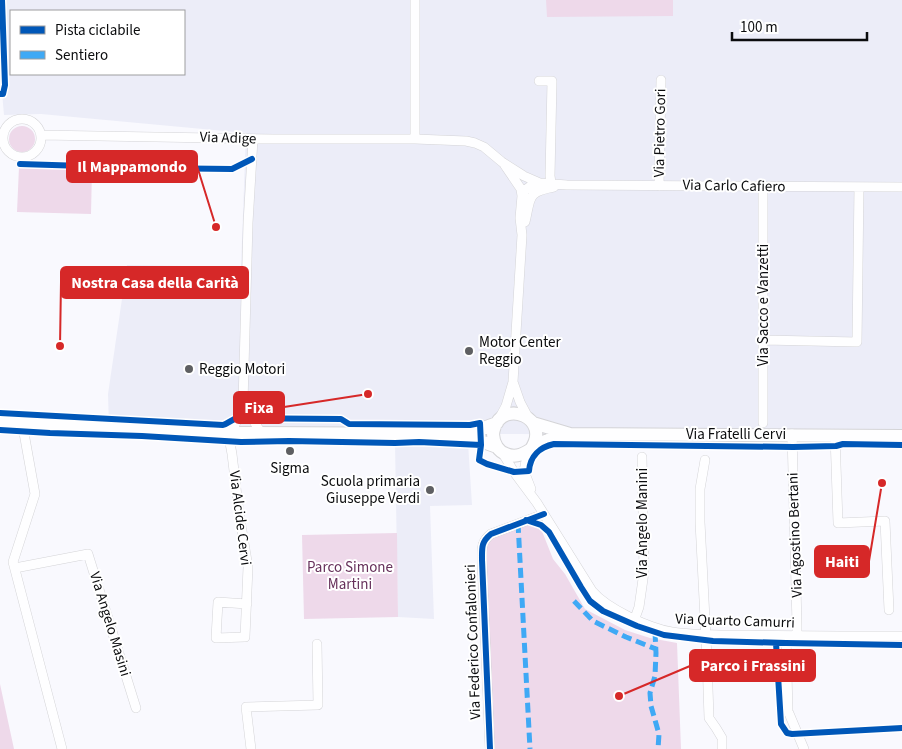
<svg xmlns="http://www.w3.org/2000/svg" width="902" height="749" viewBox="0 0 902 749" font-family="'Source Sans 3',sans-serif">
<rect width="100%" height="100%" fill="#f9f9fe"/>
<path fill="#ecedf8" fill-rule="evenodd" d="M0,0H902V435L458,434L109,427L108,394L127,265L241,267L246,133L41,114L4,115L0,70ZM11,11H184V74H11Z
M419,442L468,443L472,505L430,506L434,619L398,617L395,443Z"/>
<path fill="#eed9ea" d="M546,0H673V16L547,17Z
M9 139a13 13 0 1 1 26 0a13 13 0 1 1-26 0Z
M19,167L92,169L91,214L17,212Z
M536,516L553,559L565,574L585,609L625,630L650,638L677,643L681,749H490L482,560L491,534Z
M397,533L398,617L304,619L302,535Z
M0,684L14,749H0Z"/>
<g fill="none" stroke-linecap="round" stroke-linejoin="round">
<g stroke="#d4d4d7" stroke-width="10">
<path id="minor" d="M415,0V139
M539,81H552L550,176L551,183
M3 138a19 19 0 1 1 38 0a19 19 0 1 1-38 0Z
M41,135L274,139H415L466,141L475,143L484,147L502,162L524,176L540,183
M504,164L521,189L522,196
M659,186L661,80
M763,187V423
M525,222C531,198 526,192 554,187
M764,340L857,342L859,187
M513,382L520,402L529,419
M243,403L261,433
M499,419L506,406L513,382L522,235L520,218L522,196L525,190L533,184L540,183L567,185L902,187
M22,422L35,494L13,562L62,749
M228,432L232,454L239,513L248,567L245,637L216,638L218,602L247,604
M232,433L243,403L248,223L253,139
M792,434L797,625V636
M835,435L838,523L885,521L889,610
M528,451L524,471L531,489
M502,452L514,472L537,503L592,591C607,609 649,628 672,632C697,636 724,635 749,635C800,636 851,636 902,636
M705,460L700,489V522L707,658L709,718L716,728L722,738V749
M15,568L88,554L136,708
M635,618L639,607L644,572L642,457
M786,636L788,711L804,749
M251,749L246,707L318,705L317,644
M490,749L482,560C482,548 481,542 491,534L544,514"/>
</g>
<g stroke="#d4d4d7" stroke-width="14">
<path id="secondary" d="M0,422L232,433L458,434L478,430L497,423
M533,423L570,434L902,436
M461,434L497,447
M531,449C552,418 503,398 494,429C492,435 494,442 497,447C499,450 503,453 506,454C523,461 533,444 548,440C555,437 563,437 570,434"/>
</g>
<use href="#minor" stroke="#fefeff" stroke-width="9"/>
<use href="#secondary" stroke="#fefeff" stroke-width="12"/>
<path stroke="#3fa9f5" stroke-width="5" stroke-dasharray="10 5" stroke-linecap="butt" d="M518,523L530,749
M574,601L593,621L626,637L656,649
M655,632L656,653L655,676L650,693L651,706L659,734L658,749"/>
<g stroke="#fff" stroke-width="9">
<path id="cycleway" d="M0,94H3L5,85L2,0
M20,164L148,168L232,169L252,159
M0,413L223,425C229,423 232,419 238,418L341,419L349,424L470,425L480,423L481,445
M0,430L50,433L142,436L241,442L289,441L395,443L419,442L481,445L479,460L487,464L514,472L529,471C530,456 540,447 554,444L793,447L836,446L843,444L902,445
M526,520L541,525L549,532L581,587L590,601L603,611L637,626L664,635L713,641L786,643L902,645
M776,643L781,724L787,733L792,734L902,728
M490,749L482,560C482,548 481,542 491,534L544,514"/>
</g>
<use href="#cycleway" stroke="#0057b8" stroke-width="6"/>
</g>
<g fill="#5e5f62" stroke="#fff" stroke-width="2">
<circle cx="469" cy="351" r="5"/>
<circle cx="189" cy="369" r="5"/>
<circle cx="290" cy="451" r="5"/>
<circle cx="430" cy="490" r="5"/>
</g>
<g text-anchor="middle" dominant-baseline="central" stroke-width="4" stroke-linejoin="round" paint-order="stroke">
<g font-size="15" fill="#0b0c0e" stroke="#fff">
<text transform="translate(660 133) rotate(-89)">Via Pietro Gori</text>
<text transform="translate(228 138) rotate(2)">Via Adige</text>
<text transform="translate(734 186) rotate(1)">Via Carlo Cafiero</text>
<text transform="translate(763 305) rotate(-90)">Via Sacco e Vanzetti</text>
<text x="736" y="434">Via Fratelli Cervi</text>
<text transform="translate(240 518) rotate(83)">Via Alcide Cervi</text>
<text transform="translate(642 523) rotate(-90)">Via Angelo Manini</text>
<text transform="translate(795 535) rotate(-92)">Via Agostino Bertani</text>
<text transform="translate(735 621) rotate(2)">Via Quarto Camurri</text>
<text transform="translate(110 624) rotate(73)">Via Angelo Masini</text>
<text transform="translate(473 642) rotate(-92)">Via Federico Confalonieri</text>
</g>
<g font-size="15" fill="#0b0c0e" stroke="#fff" text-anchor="start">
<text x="479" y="342">Motor Center<tspan x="479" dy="17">Reggio</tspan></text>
<text x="199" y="369">Reggio Motori</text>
<text x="290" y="468" text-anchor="middle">Sigma</text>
<text x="420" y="481" text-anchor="end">Scuola primaria<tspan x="420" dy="17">Giuseppe Verdi</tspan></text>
</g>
<g font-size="15" fill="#66305a" stroke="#fff">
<text x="350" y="567">Parco Simone<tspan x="350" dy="17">Martini</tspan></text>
</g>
</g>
<path fill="none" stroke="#d62828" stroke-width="2" d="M216 227L197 166M60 346L61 282M368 394L284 407M882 483L869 561M619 696L690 666"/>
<g fill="#d62828" stroke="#fff" stroke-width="2">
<circle cx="216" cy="227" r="5"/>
<circle cx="60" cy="346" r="5"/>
<circle cx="368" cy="394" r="5"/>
<circle cx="882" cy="483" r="5"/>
<circle cx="619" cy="696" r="5"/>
</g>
<g fill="#d62828" stroke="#d62828" stroke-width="2">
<rect x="67" y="151" width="130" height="31" rx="5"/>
<rect x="61" y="267" width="187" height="31" rx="5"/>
<rect x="234" y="392" width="50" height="31" rx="5"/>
<rect x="815" y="546" width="54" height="31" rx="5"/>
<rect x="690" y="650" width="125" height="31" rx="5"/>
</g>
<g font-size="16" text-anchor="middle" font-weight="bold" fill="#fff">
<text x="132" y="172">Il Mappamondo</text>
<text x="155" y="288">Nostra Casa della Carità</text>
<text x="259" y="413">Fixa</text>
<text x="842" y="567">Haiti</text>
<text x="753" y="671">Parco i Frassini</text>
</g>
<rect x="10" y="10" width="175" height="65" fill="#ffffff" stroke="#9d9e9f"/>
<rect x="20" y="26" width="25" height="8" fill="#0057b8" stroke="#9d9e9f"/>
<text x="55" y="35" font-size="15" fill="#0b0c0e">Pista ciclabile</text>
<rect x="20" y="51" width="25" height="8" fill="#3fa9f5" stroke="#9d9e9f"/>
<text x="55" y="60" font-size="15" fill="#0b0c0e">Sentiero</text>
<path d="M732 32v8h135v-8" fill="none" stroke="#0b0c0e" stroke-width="2.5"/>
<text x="740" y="32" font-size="15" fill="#0b0c0e" stroke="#ffffff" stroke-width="4" paint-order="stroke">100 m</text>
</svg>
